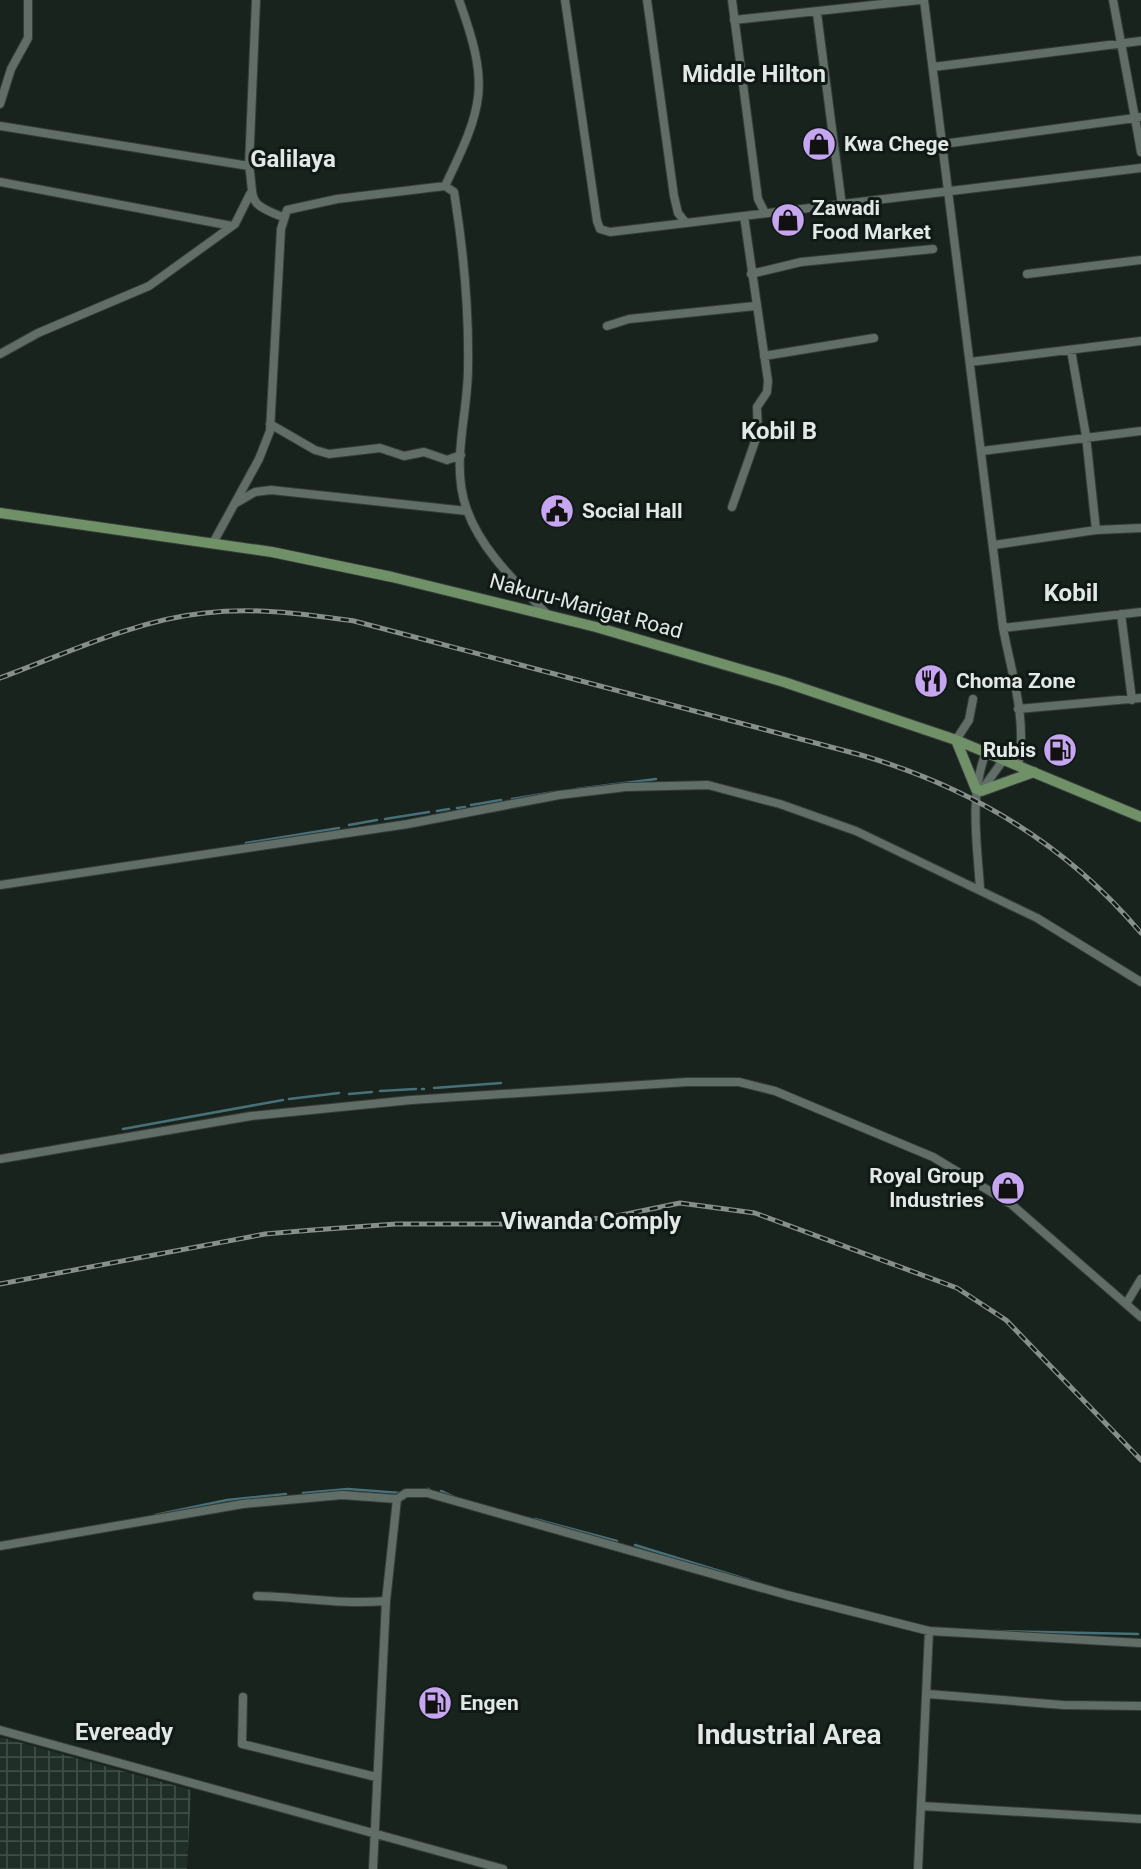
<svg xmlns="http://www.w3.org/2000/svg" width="1141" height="1869" viewBox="0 0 1141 1869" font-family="Roboto,sans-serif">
<defs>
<pattern id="industrial-grid" width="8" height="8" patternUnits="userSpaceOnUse" patternTransform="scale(1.75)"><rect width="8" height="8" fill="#1f2f28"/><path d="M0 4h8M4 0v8" fill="none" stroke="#3f4d47"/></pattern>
</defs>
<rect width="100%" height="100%" fill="#19231e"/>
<path fill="url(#industrial-grid)" d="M0,1737L191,1790L187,1869H0Z"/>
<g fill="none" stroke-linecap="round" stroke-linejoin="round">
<path stroke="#477079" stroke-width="2.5" d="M576,789L656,779
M512,799L554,792
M471,805L501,800
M457,808L465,807
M437,811L449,809
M385,819L429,812
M349,825L377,820
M246,843L339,828
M434,1088L501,1083
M422,1089H424
M380,1091L416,1089
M349,1094L372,1092
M289,1099L339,1093
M123,1129L283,1100
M407,1490L429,1489
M441,1491L454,1497
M303,1493L348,1489L401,1493
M155,1515L227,1500L286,1494
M535,1519L617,1541
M635,1545L749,1580
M995,1631L1138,1634"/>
<g stroke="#363c39" stroke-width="10">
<path id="minor" d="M565,0L597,221L600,229L610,232L686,223
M647,0L674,196L678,213L686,223L1141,168
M732,0L758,199L765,213
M924,0L1003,628C1011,671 1028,722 1018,765
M1113,0L1135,118L1141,117
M817,13L842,206
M734,20L920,0
M933,67L1141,41
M0,104L11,69L28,38V0
M0,126L249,166C255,200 245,203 283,217
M943,144L1135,118L1141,152
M249,166L256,0
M0,182L232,226
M445,186C484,105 490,86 459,0
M751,274L801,262L933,249
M1027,274L1141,260
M607,326L629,319L755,306
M1071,350L1086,436L1096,530
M0,354L38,333L149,286L235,224L250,194
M764,356L874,338
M970,362L1141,341
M270,424L315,450L329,454L380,448L404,456L424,452L447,460L461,455
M982,451L1141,431
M236,503L255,492L271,490L467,511
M732,507L758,433L757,407L767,392L768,381L744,216
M213,543L259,459L270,431L281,229L287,210L337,199L445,186L454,192L455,198C464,255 469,311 468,368C468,416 450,464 467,510C482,552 518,584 548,615
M994,545L1096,530L1141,528
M1121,614L1132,700
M1003,628L1141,612
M1018,709L1141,698
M956,740L969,720L973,699
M981,791L1004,759
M0,885L408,824L559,795L626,787L708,785L780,804L856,831L1037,918L1141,982
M980,888C977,842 969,796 986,752
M0,1159L251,1116L411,1100L687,1082H739L775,1091L933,1157L1011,1204L1141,1317
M1126,1304L1141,1279
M0,1546L243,1504L342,1495L397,1499L406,1493H427L787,1595L929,1631L1141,1643
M257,1596C301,1597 342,1605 386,1601
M928,1694L1063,1705L1141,1706
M243,1697L242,1744L376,1777
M0,1730L503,1869
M921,1806L1141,1819
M373,1869L386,1601L397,1499
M918,1869L929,1631"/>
</g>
<g stroke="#363c39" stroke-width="12">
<path id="major" d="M0,513L272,552L392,577L596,627L784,682L956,740L1141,817
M956,740L976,789
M981,791L1034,772"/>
</g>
<use href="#minor" stroke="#616d67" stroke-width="8"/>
<use href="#major" stroke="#709068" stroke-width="10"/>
<g stroke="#878f8b" stroke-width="5">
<path id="rail" d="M0,678C65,654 135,620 205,613C256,607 304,614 354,621L861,755C970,787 1067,845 1141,933
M0,1284L265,1234L313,1230L396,1224H544L612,1217L680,1203L755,1213L957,1288L1006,1320L1141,1460"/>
</g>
<use href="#rail" stroke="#101915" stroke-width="2.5" stroke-dasharray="8" stroke-linecap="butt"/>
</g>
<defs>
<g id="shop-disc" transform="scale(1.75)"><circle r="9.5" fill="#c6a6f0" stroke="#101915"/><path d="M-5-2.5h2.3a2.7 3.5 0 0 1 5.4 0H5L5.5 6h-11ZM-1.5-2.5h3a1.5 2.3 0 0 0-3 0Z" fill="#111"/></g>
<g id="civic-disc" transform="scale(1.75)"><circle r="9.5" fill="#c6a6f0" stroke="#101915"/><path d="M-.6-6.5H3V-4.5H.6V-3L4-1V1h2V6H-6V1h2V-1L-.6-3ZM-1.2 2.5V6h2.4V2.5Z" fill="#111"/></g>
<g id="restaurant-disc" transform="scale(1.75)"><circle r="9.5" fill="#c6a6f0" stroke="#101915"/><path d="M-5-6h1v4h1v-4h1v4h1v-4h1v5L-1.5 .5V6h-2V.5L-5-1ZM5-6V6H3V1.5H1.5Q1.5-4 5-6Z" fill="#111"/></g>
<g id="fuel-disc" transform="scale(1.75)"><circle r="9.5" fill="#c6a6f0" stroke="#101915"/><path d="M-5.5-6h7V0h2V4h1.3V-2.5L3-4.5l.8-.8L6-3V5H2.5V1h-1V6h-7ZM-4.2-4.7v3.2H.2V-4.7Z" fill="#111"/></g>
</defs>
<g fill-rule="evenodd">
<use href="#shop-disc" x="819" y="144"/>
<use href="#shop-disc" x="788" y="220"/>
<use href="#civic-disc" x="557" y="511"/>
<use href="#restaurant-disc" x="931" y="681"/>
<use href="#fuel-disc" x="1060" y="750"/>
<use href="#shop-disc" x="1008" y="1188"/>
<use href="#fuel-disc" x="435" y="1703"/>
</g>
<g text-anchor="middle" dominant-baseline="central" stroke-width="6" stroke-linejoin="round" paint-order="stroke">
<g font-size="21" font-weight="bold" fill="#e2e8e5" stroke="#101915" text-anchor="start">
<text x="844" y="144">Kwa Chege</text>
<text x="812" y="208">Zawadi<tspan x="812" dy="24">Food Market</tspan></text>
<text x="582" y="511">Social Hall</text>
<text x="956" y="681">Choma Zone</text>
<text x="1036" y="750" text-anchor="end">Rubis</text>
<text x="984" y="1176" text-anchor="end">Royal Group<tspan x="984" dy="24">Industries</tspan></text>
<text x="460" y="1703">Engen</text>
</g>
<g font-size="21" fill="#e2e8e5" stroke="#101915">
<text transform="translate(586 606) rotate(15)">Nakuru-Marigat Road</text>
</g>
<g font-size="24" font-weight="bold" fill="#e2e8e5" stroke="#101915">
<text x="754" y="74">Middle Hilton</text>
<text x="293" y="159">Galilaya</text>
<text x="779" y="431">Kobil B</text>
<text x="1071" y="593">Kobil</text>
<text x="591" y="1221">Viwanda Comply</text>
<text x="124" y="1732">Eveready</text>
</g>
<g font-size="28" font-weight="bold" fill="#e2e8e5" stroke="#101915">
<text x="789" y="1734">Industrial Area</text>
</g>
</g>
</svg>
